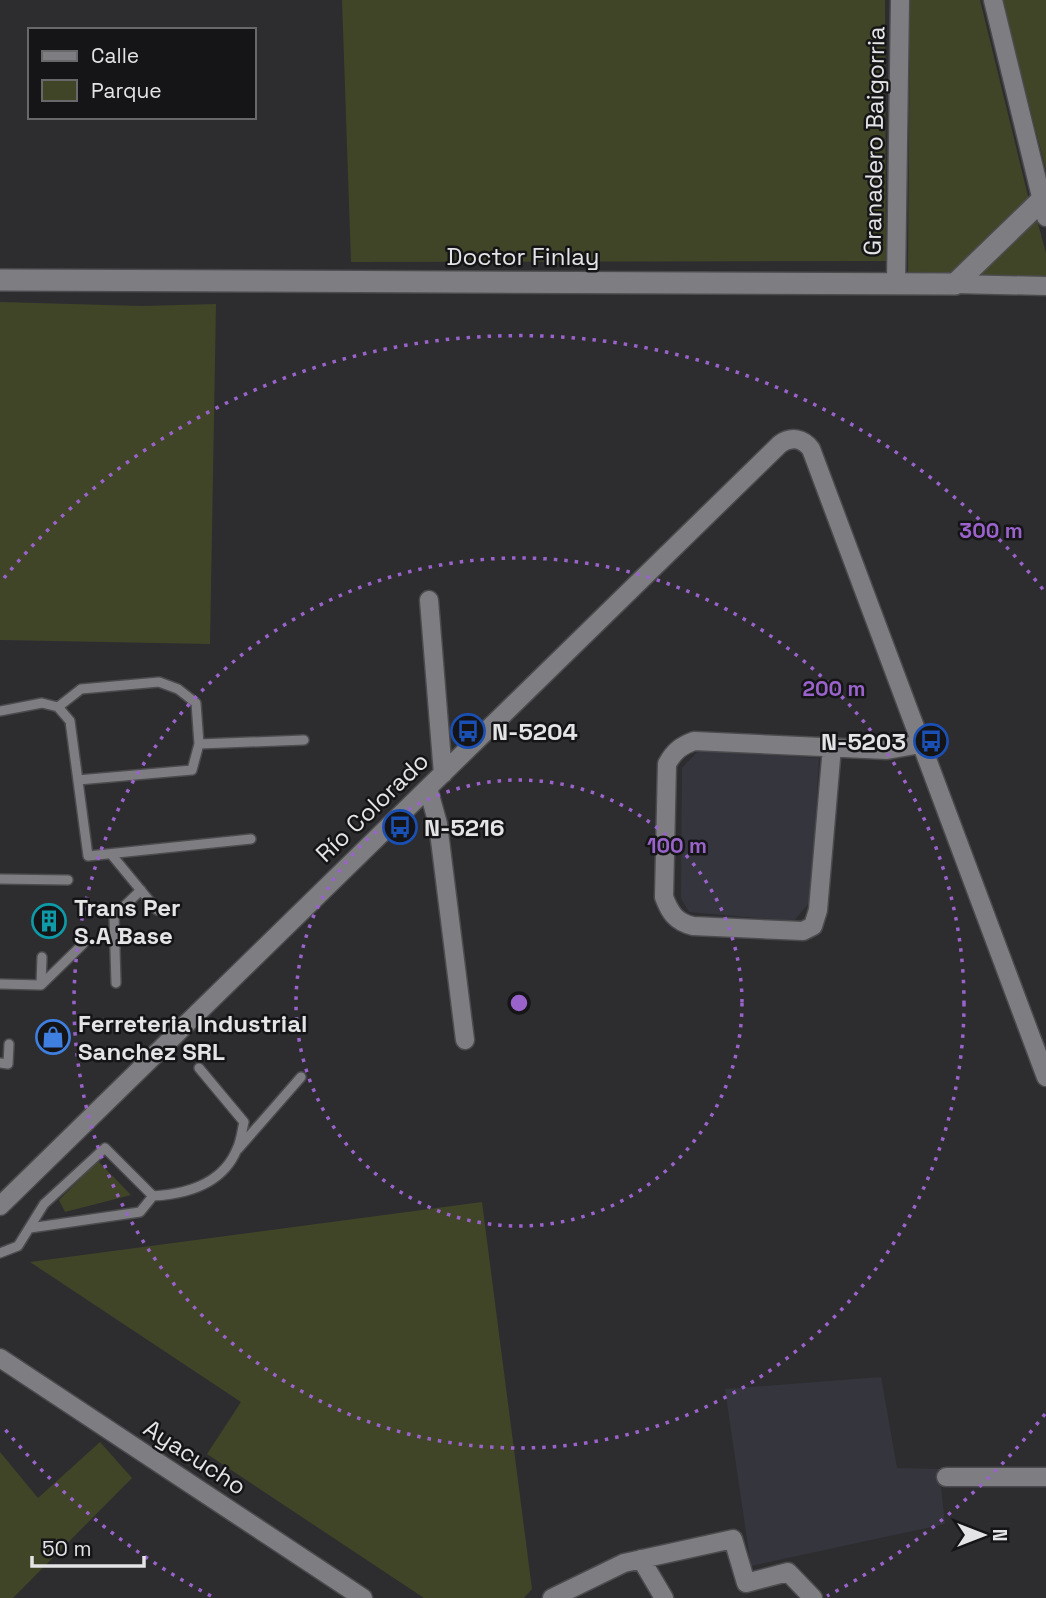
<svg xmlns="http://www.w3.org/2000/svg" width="1046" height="1598" viewBox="0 0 1046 1598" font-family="'Space Grotesk',sans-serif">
<rect width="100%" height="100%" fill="#2d2d30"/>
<path fill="#35353e" d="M698,751L819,758L811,900L794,921L689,912L681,898L682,768Z
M881,1377L897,1468L939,1469L945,1524L751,1566L725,1389Z"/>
<path fill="#404527" d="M342,0H885L886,261L351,262Z
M910,0H980L1029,200L950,275H908Z
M1002,0H1046V170Z
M1037,220L1046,253V279L974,277Z
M0,302L142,306L216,304L210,644L0,640Z
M98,1161L131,1195L65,1212L59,1200Z
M482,1202L532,1589L524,1598H424L207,1454L241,1402L30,1262Z
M100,1442L132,1478L13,1598H0V1452L38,1498Z"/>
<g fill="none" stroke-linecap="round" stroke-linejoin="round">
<g stroke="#4b4b4e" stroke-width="12">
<path id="service" d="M58,707L81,689L159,682L178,689L196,703L199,744
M0,711L42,703L58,707L70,721L88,856L251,839
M78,780L192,770L199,744L304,740
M111,854L157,910
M0,879L68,880
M116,983L114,916L141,890
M0,984L41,985L42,957
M41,985L83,944
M0,1063L8,1064L9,1044
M238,1149L301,1077
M153,1196C187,1194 223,1184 237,1149C241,1141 242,1130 244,1122L199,1068
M0,1253L18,1246L44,1204L105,1148L153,1196L140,1212L30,1228"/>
</g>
<g stroke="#4b4b4e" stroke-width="21">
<path id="minor" d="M993,0L1046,217
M896,283L900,0
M955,284L1046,286
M429,600L443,774
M832,747L818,910L813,926L803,931L693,926C676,922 670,913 664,897L667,764C674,751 681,746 694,741L887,750L921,744
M428,788L438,824L465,1040
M0,1206L780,444C791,436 803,438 811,449L1046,1077
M0,1358L363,1598
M946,1477H1046
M641,1559L664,1598
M552,1598L624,1563L733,1539L746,1583L788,1572L813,1598"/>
</g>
<g stroke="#4b4b4e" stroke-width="24">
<path id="tertiary" d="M0,280L955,284L1046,196"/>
</g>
<use href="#service" stroke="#7e7e82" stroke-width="9"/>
<use href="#minor" stroke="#7e7e82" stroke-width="18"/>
<use href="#tertiary" stroke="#7e7e82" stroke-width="21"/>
</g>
<g fill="none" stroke="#9a63cb" stroke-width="3.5" stroke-dasharray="3.5 7">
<circle cx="519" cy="1003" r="223"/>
<circle cx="519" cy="1003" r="445"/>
<path d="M1045 1414A668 668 0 0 1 827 1596M211 1596A668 668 0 0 1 4 1428M4 578A668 668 0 0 1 1045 592"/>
</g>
<defs>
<g id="bus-ring" transform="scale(1.75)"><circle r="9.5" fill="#151517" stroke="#1a4fb4" stroke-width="1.5"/><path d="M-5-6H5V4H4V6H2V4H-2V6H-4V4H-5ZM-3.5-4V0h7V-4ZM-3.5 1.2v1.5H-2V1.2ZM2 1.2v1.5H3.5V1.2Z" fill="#1a4fb4"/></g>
<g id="building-ring" transform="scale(1.75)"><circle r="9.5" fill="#151517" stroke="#0f9aa8" stroke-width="1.5"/><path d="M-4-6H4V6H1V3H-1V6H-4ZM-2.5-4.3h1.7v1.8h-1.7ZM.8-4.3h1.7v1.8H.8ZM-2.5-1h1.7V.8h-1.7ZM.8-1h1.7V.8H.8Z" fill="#0f9aa8"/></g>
<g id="shop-ring" transform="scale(1.75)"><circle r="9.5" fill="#151517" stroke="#3f7fe0" stroke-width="1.5"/><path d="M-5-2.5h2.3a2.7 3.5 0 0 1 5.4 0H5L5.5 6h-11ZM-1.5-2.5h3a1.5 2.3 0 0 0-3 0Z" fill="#3f7fe0"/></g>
</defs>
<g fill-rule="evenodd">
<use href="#bus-ring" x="468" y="731"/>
<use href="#bus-ring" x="931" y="741"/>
<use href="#bus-ring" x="400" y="827"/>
<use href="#building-ring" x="49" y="921"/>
<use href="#shop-ring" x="53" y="1037"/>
</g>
<g text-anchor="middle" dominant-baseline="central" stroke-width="5" stroke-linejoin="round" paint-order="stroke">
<g font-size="24" fill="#e4e4e6" stroke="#151517">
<text transform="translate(874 141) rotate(-89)">Granadero Baigorria</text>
<text x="523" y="256">Doctor Finlay</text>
<text transform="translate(372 807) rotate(-44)">Río Colorado</text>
<text transform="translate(195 1457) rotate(33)">Ayacucho</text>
</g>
<g font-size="24" font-weight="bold" fill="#e4e4e6" stroke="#151517" text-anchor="start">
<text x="492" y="731">N-5204</text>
<text x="906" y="741" text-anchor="end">N-5203</text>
<text x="424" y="827">N-5216</text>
<text x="74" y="907">Trans Per<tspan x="74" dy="28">S.A Base</tspan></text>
<text x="78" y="1023">Ferreteria Industrial<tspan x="78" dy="28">Sanchez SRL</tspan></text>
</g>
</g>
<circle cx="519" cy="1003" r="10" fill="#9a63cb" stroke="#151517" stroke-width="3.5"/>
<g font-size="21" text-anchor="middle" font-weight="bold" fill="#9a63cb" stroke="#151517" stroke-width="5" stroke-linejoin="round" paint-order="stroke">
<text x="991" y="538">300 m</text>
<text x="834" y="696">200 m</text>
<text x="677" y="853">100 m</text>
</g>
<rect x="28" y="28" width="228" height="91" fill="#151517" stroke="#68686a" stroke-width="2"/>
<rect x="42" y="51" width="35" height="10" fill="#7e7e82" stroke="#68686a" stroke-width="2"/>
<text x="91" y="63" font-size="21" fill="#e4e4e6">Calle</text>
<rect x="42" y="80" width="35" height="21" fill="#404527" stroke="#68686a" stroke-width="2"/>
<text x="91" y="98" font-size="21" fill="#e4e4e6">Parque</text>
<g transform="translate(983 1535) rotate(90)" stroke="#151517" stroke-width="5" paint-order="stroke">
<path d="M0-5L12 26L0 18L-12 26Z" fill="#e4e4e6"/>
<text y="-10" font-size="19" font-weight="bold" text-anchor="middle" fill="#e4e4e6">N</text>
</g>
<path d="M32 1556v10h112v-10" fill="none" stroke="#e4e4e6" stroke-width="3.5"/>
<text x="42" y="1556" font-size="21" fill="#e4e4e6" stroke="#151517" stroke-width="5" paint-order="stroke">50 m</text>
</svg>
